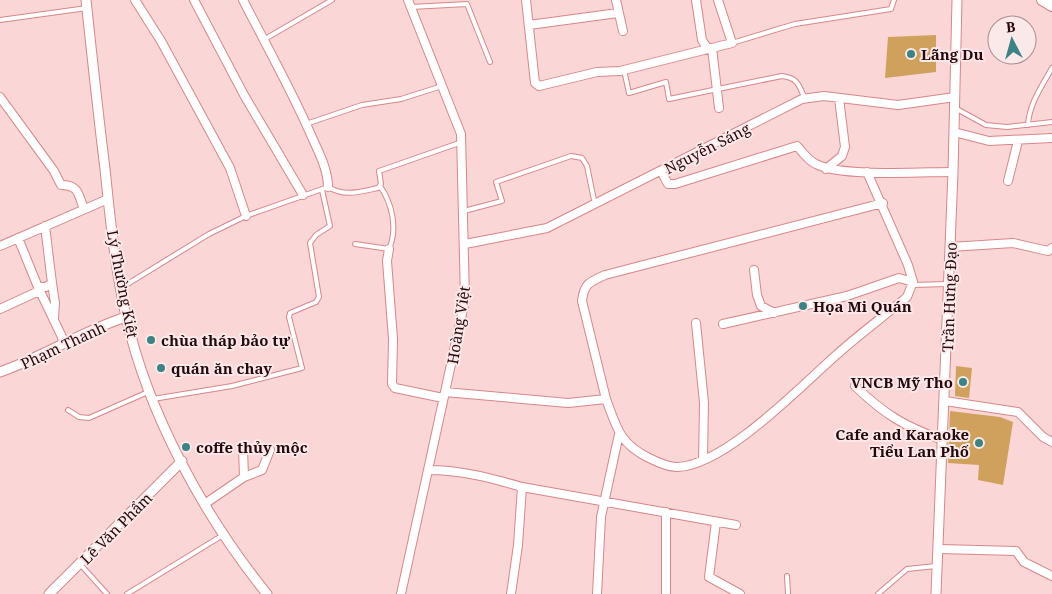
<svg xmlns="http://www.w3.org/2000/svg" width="1052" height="594" viewBox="0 0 1052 594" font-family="'Noto Serif',serif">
<rect width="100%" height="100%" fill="#fbd6d7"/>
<path fill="#cfa15d" d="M936,35V72L885,78L888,37Z
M956,366L972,368L969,398L955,396Z
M950,411L1000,417L1013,422L1003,485L978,480L979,465L948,463Z"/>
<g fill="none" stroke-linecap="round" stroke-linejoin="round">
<g stroke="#d8868a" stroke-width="6">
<path id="service" d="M411,7L467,4L490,62
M0,20L87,8
M265,39L332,0
M732,43L795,24L891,9L894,0
M624,70L629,93L666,82L669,99L782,76C798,78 799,85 805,99
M955,108L986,125L1007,127L1052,122
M306,124L362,105L401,99L442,86
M1028,125C1029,104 1042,86 1052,68
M464,211L502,201L496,182L571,156L582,158L587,166L595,205
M355,244L389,249C398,229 392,203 380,186
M912,285L947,284
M121,288L209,234L246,216L328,187C345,197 359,192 378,188L381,184L379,171L462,142
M153,399L232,386L302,368L289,317L290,313L316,302L319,297L310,243L316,235L330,226L322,190
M68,410L79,417L89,418L148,392
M80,564L107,594
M787,576L788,594
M127,594L223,535
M878,594L907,569L936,566"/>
</g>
<g stroke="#d8868a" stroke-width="10">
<path id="minor" d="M135,0L161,41L230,168L246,216
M194,0L244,95L303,195
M243,0C266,45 291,89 311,135C318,151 328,169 328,187
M526,0L535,83L539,86L597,72L620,71L732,43L718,0
M616,0L623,31
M696,0L702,40L708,49
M529,25L618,13
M712,48L719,108
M0,97L54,171L61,185C79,185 78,194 84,209
M954,132L989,141L1052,138
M826,169L842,156L845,147L839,98
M661,171L668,184H675L797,146C803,152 807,160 816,164C840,177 922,172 953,172
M1008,181L1018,141
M18,238L38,287H46L52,283L45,226
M465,244L547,228L802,99L824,96L898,105L955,97
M0,246L108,199
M950,247L1013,243L1048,251L1052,248
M389,249L387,261L393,339L392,384L395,388L443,398
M754,270L757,295L761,306L774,313
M52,283L55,303L54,318
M38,287L62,337L63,344
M0,309L39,291
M696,323L704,403L703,460
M723,324L847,296L899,278L913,282
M855,386C884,414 905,427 943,440
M445,392L568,403L606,399C617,428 619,443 649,458C657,462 668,467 677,467C724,466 799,388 834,357C857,336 883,317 907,297L913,282L908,265L867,172
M606,399L582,301C584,284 589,282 605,275L883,203
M945,401L1018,412L1043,437L1052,442
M428,470C461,470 491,478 522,487L736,525
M244,477L262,470L270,450
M206,503L244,477L243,448
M666,512V594
M716,522L709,577L740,594
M939,549L1016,551L1024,562L1052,576
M401,594L465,300L461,134L408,0
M511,594L518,545L522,487
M597,594L601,517L619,434"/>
</g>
<g stroke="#d8868a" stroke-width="11">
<path id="tertiary" d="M86,0C92,56 98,113 105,169C110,218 115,267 126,316C148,414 204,516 267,594
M0,372C43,357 82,331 126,317
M49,594L182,461
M936,594L953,172L957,0"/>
</g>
<g stroke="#d8868a" stroke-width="12">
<path id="secondary" d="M1042,0L1052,6"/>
</g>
<use href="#service" stroke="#fff" stroke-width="4"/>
<use href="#minor" stroke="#fff" stroke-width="8"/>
<use href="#tertiary" stroke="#fff" stroke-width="9"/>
<use href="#secondary" stroke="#fff" stroke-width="10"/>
</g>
<g fill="#3b8384" stroke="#fbe8e9" stroke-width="2">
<circle cx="911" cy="54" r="5"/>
<circle cx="803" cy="306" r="5"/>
<circle cx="151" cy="340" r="5"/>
<circle cx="161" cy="368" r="5"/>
<circle cx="963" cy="382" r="5"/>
<circle cx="979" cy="443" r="5"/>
<circle cx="186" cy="447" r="5"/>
</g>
<g text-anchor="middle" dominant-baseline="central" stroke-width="4" stroke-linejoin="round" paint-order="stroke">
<g font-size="15" font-weight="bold" fill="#27090c" stroke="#fbe8e9" text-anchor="start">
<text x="921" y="54">Lãng Du</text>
<text x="813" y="306">Họa Mi Quán</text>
<text x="161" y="340">chùa tháp bảo tự</text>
<text x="171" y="368">quán ăn chay</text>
<text x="953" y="382" text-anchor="end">VNCB Mỹ Tho</text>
<text x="969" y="434" text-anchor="end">Cafe and Karaoke<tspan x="969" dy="17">Tiểu Lan Phố</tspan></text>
<text x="196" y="447">coffe thủy mộc</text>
</g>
<g font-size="15" fill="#27090c" stroke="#fbe8e9">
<text transform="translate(707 148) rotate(-27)">Nguyễn Sáng</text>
<text transform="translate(123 284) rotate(79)">Lý Thường Kiệt</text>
<text transform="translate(949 297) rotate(-88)">Trần Hưng Đạo</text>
<text transform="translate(458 325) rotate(-81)">Hoàng Việt</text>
<text transform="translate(63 345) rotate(-25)">Phạm Thanh</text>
<text transform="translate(116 528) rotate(-45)">Lê Văn Phẩm</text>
</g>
</g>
<g transform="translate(1012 40) rotate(354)"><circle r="24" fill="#fbe8e9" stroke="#a68f91"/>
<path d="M0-4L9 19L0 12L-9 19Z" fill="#3b8384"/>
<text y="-8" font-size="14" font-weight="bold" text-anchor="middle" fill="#27090c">B</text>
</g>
</svg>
